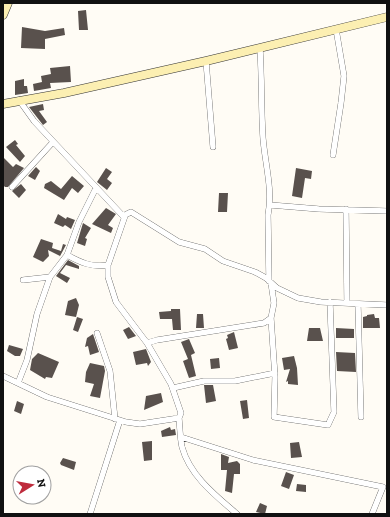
<svg xmlns="http://www.w3.org/2000/svg" width="390" height="517" viewBox="0 0 390 517" font-family="'Zilla Slab',serif">
<rect width="100%" height="100%" fill="#fffcf5"/>
<path fill="#59514d" d="M86,10L88,30H79L78,11Z
M22,27L45,31L64,28L65,35L45,39V49L21,48Z
M70,66L71,82L50,83L51,88L34,91L33,84L42,82L41,76L51,74L50,68Z
M24,79V86H27L28,93L15,95V81Z
M43,104L44,110L39,111L47,122L43,125L29,107Z
M15,140L18,144L16,145L25,156L20,162L6,147Z
M3,157L13,167L16,164L24,168L8,187H5L3,185Z
M36,167L40,171L35,180L28,176Z
M106,168L112,172L107,179L112,183L107,190L97,182Z
M296,168L312,171L311,179L305,178L302,198L292,196Z
M72,176L84,186L78,193L72,188L64,200L44,188L45,184L51,181L61,189Z
M21,184L26,190L19,198L12,191Z
M219,193H228L227,212H218Z
M106,208L116,214L108,225L113,228L111,233L92,224Z
M58,214L66,219L67,217L75,220L71,229L65,225L63,227L54,223Z
M83,223L91,228L85,238L87,239L85,246L77,243Z
M41,239L53,243L52,248L61,251L63,244L66,245L59,258L60,256L48,250L49,256L43,262L33,257Z
M68,260L79,266V269L66,265L60,273L70,278L67,283L56,276Z
M76,298L79,305L76,317L65,315L68,301Z
M171,309H180L181,330H173L172,319H160L159,312L171,311Z
M197,314H203L204,328H196Z
M374,314L375,318H379L380,328H363V317L367,316V315Z
M77,317L83,319L78,332L73,330Z
M129,327L136,336L128,339L123,330Z
M309,328H320L323,341H307Z
M336,328L354,329V338H336Z
M234,332L238,348L229,350L226,339L228,338L227,335Z
M93,334L99,352L90,355L88,346L85,347L87,338Z
M189,339L195,353L191,355L196,376L189,378L183,361L188,359L181,342Z
M9,345L23,349L20,356H15L7,351Z
M146,349L151,362L148,366L147,363L136,365L133,352Z
M336,352L355,353L356,372L337,371Z
M38,353L59,362L52,378L46,377L45,379L30,370L32,359Z
M294,356L297,368L298,385L288,384V381L286,382L290,369L284,370L282,358Z
M219,358L220,368L211,369L210,359Z
M90,363L104,366L105,371L100,398L90,396L94,384L85,382L86,372Z
M204,385H213L216,401L206,403Z
M161,393L163,402L144,410L146,396Z
M247,400L249,418L243,419L240,401Z
M17,401L24,404L21,414L14,411Z
M170,427L171,430L175,429L176,435L162,437L161,431Z
M152,441V460L144,461L142,442Z
M299,442L302,457L291,458L290,443Z
M221,454L229,457L228,463L237,461L240,464V474H234L232,493L225,491L227,470H221Z
M63,458L76,462L74,470L61,465L60,463Z
M286,472L294,475L289,489L281,486Z
M297,484L306,485V492L296,491Z
M260,503L267,506L265,514L256,512Z"/>
<g fill="none" stroke-linecap="round" stroke-linejoin="round">
<g stroke="#444" stroke-width="6">
<path id="street" d="M260,49C262,79 261,108 263,138C265,164 273,189 268,215L269,281
M206,61L213,147
M19,100L34,121L123,216L131,212L179,242L205,249L223,261L255,272L266,278L277,288L298,298L321,302L387,305
M333,155L341,103L344,76L336,29
M12,187L53,142
M96,188L79,222L67,255C80,262 92,268 108,265
M270,205L319,209L387,211
M346,209L347,303
M23,280L50,277L67,255
M271,283L274,303L271,318L275,377L274,417L328,425L334,412L330,302
M358,304L361,417
M97,333L110,371L115,419
M147,343L157,340L264,323L271,318
M3,376L47,397L126,422L140,424L179,418L181,413L171,384L147,343L116,302L108,277V265L125,216
M18,383L27,360L37,314L50,277
M173,388L204,381H235L275,373
M179,418C180,428 180,438 182,447C190,476 216,496 237,514
M181,437L253,460L383,487L372,514
M90,514L120,420"/>
</g>
<g stroke="#333" stroke-width="9">
<path id="secondary" d="M3,15L8,3
M3,104L64,93L206,61L387,17"/>
</g>
<use href="#street" stroke="#fff" stroke-width="5.5"/>
<use href="#secondary" stroke="#fcefb2" stroke-width="8"/>
</g>
<rect width="390" height="517" fill="none" stroke="#111111" stroke-width="8"/>
<g transform="translate(32 485) rotate(79)"><circle r="19" fill="#ffffff" stroke="#a0a0a0"/>
<path d="M0-3L7 15L0 10L-7 15Z" fill="#be2b3c"/>
<text y="-6" font-size="11" font-weight="bold" text-anchor="middle" fill="#111111">N</text>
</g>
</svg>
